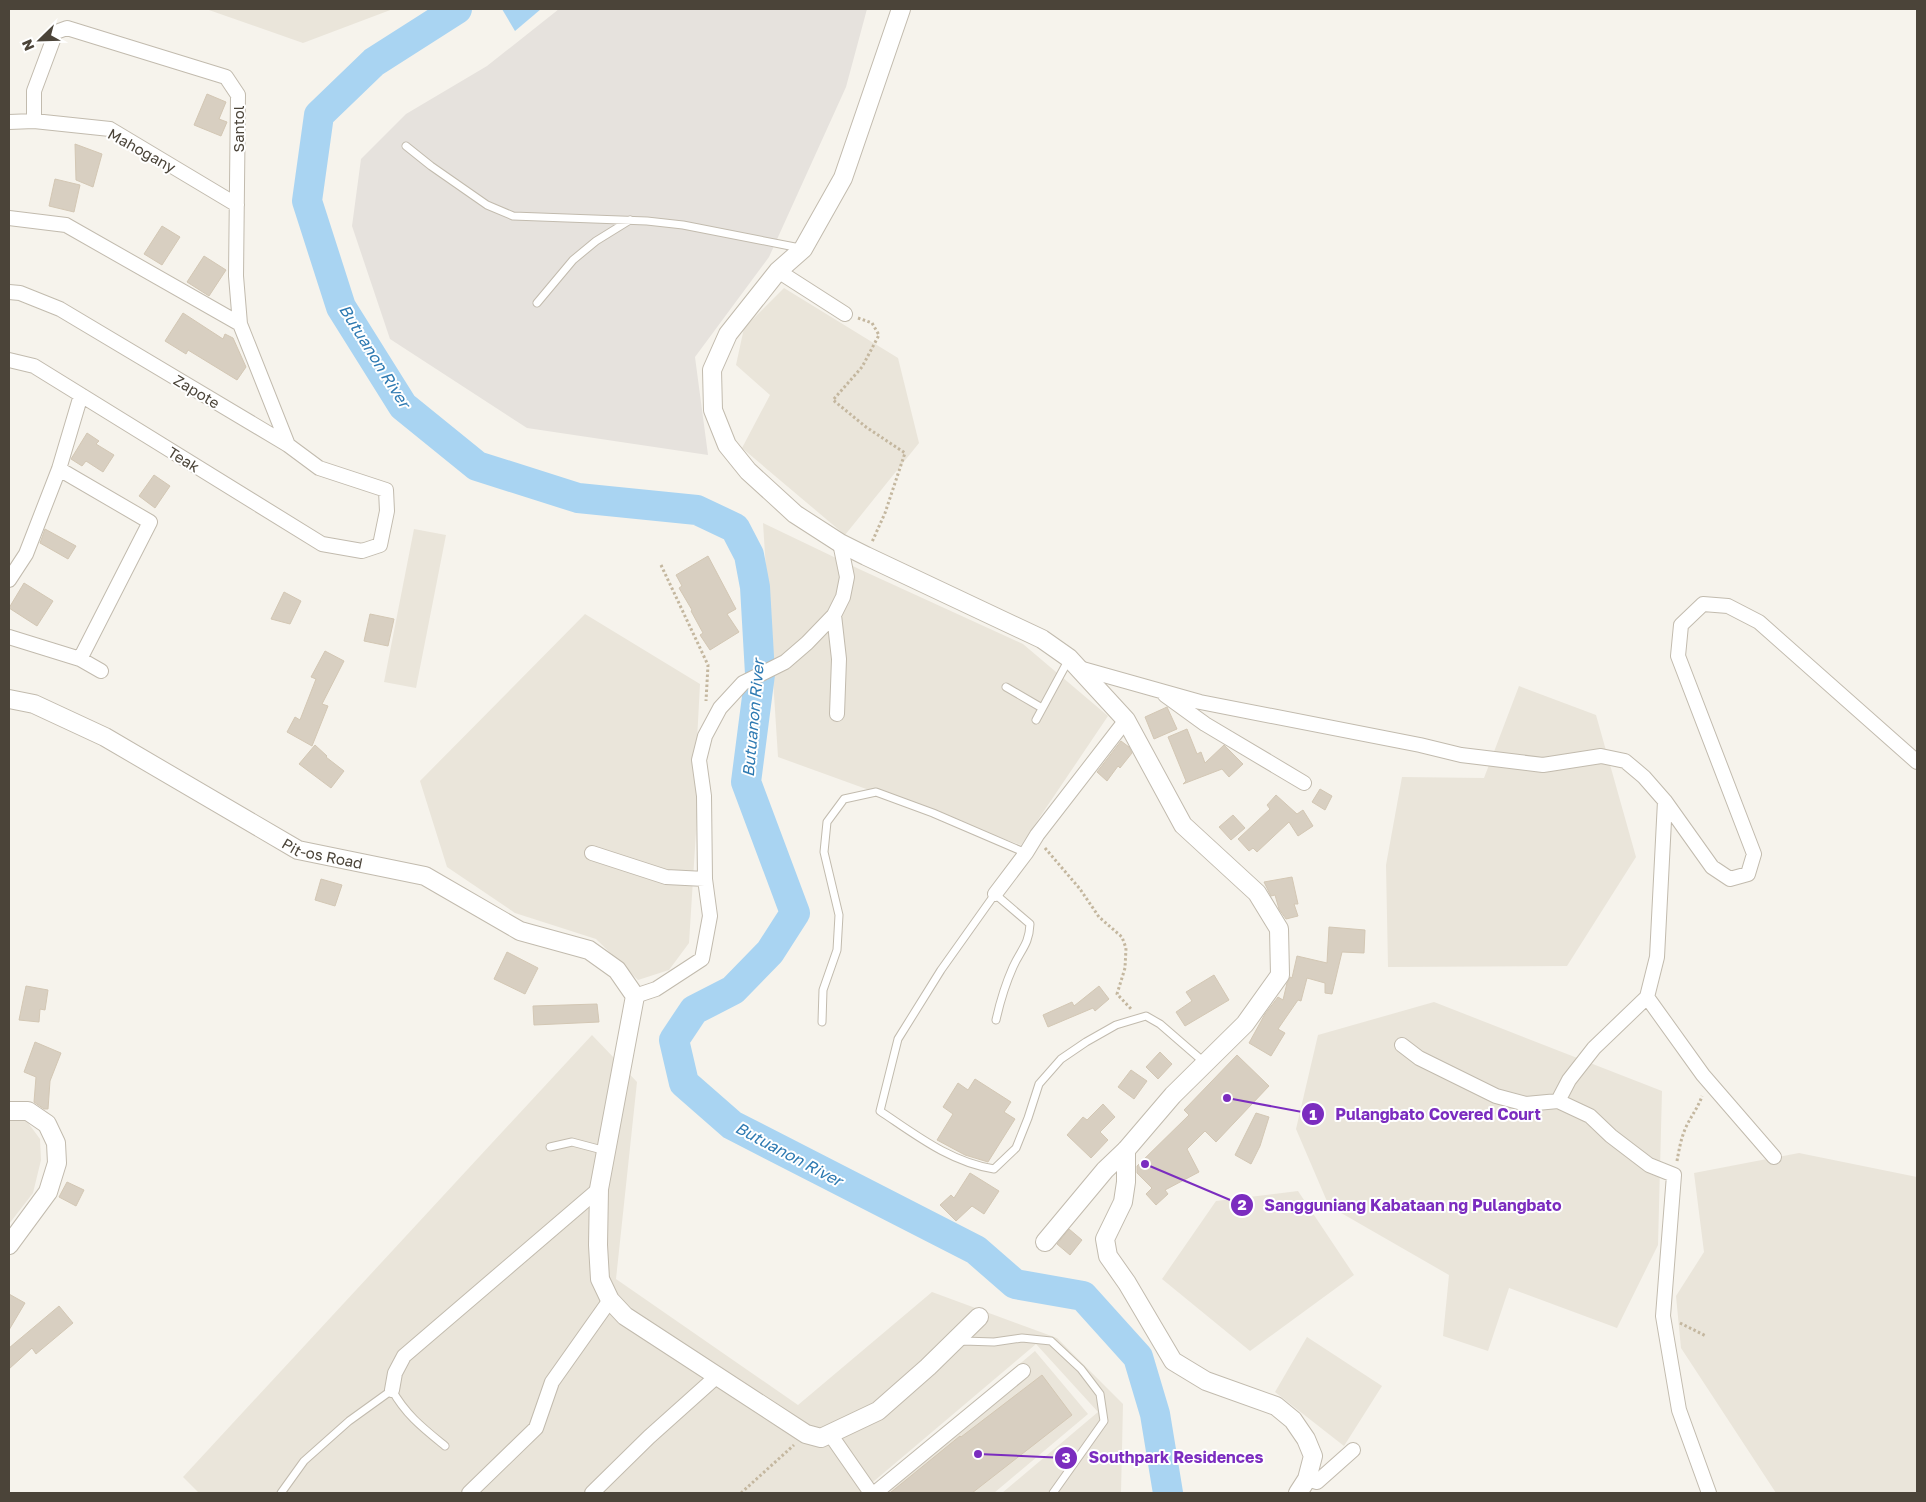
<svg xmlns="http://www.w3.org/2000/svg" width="1926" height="1502" viewBox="0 0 1926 1502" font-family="'Golos Text',sans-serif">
<rect width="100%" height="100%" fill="#f6f3ec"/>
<path fill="#eae5da" d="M206,9H393L303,43Z
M784,288L898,358L919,443L845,535L742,448L770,395L736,365L744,328Z
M763,523L859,569L1023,644L1108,716L1021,845L778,757Z
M414,529L446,535L416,688L384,682Z
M585,614L700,684L696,759L698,800L689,943L669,970L638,980L596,939L515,913L447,867L420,781Z
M1519,686L1596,715L1636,857L1567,966L1388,967L1386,865L1402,777L1484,778Z
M1434,1002L1662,1091L1658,1245L1617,1328L1509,1288L1488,1351L1443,1336L1449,1275L1329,1206L1296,1129L1318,1035Z
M592,1035L637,1082L616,1279L798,1405L932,1292L1057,1338L1123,1404L1121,1493H1002L1098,1412L1036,1344L860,1493H199L183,1477Z
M9,1119L26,1120L40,1139L41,1160L33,1193L9,1224Z
M1799,1153L1917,1177V1493H1776L1681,1348L1676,1296L1704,1252L1694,1173Z
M1298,1191L1354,1275L1250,1351L1162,1279L1216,1201Z
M1307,1337L1382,1386L1344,1446L1275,1392Z
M1035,1351L1088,1414L994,1493H867Z"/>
<path fill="#e6e2dd" d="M559,9H867L846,87L769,257L695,357L708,455L527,428L390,339L352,226L361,159L406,114L487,66Z"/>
<path fill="#a9d4f2" d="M502,9H541L515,31Z"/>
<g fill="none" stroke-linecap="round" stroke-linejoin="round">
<path stroke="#a9d4f2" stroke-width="30" d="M457,9L374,62L319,115L307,201L341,307L403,406L477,466L578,498L697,510L735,528L749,555L755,587L760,674L746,782L795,913L770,952L733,990L694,1010L674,1040L684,1083L732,1125L976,1250L1015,1284L1083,1296L1138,1357L1155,1414L1168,1493"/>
</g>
<path fill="#d8cfc1" stroke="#d3c7b4" d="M207,94L226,102L219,119L227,122L221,136L194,125Z
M75,144L102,154L93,187L76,180Z
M55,179L80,185L74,212L49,206Z
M162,226L180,237L162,265L144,254Z
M204,256L226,270L209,296L187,282Z
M183,313L223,339L225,334L233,338L246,367L237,380L188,350L186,354L165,341Z
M87,433L99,441L96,444L114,455L103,472L86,461L82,466L71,459Z
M154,475L170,486L155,508L139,496Z
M45,529L76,546L68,559L40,543Z
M708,556L736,609L727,614L739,632L710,650L700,635L703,633L691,611L692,610L679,588L682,586L676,575Z
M24,583L53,601L37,626L9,608Z
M284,592L301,601L290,624L271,619Z
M370,614L394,619L388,646L364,641Z
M325,651L344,661L322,704L328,706L312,746L287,732L295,717L300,720L316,679L311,677Z
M1167,707L1177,729L1154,739L1145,717Z
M1187,729L1197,754L1201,752L1205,763L1224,745L1243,764L1229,777L1222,769L1183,784L1186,781L1168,737Z
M1121,741L1129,747L1132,753L1120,768L1118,766L1107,781L1097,772Z
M315,745L327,756L326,757L344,771L331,788L299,764Z
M1320,789L1332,796L1325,810L1312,802Z
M1276,795L1297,814L1303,810L1313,826L1298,836L1289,822L1257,852L1253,848L1249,851L1238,839L1270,809L1267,805Z
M1233,815L1245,828L1231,840L1219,827Z
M1292,877L1298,904H1294L1298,916L1286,919L1279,909L1275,895L1271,896L1264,882Z
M321,879L342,885L335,906L315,900Z
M1329,927L1365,930L1364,953L1342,952L1332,994L1325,993V983L1307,978L1301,1001L1298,1000L1278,1029L1285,1033L1271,1056L1249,1043L1265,1014L1278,997L1283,1000L1287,983L1290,977L1292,978L1297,956L1327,963Z
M507,952L538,968L525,994L494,979Z
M1214,975L1229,1000L1185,1026L1176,1012L1192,1001L1186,992Z
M26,986L48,990L45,1010L40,1009L39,1022L19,1020Z
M1099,986L1109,999L1095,1011L1093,1008L1048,1027L1043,1015L1072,1002L1074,1006Z
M597,1004L599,1022L534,1025L533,1006Z
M35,1042L61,1053L50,1081L48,1109H44L34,1102L36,1077L24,1072Z
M1160,1052L1172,1064L1158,1079L1146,1067Z
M1237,1055L1269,1086L1216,1142L1205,1131L1187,1149L1199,1172L1165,1190L1168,1194L1156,1205L1146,1194L1152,1188L1137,1173V1166L1189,1115L1184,1110Z
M1131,1070L1147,1081L1134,1099L1118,1087Z
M975,1079L1011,1102L1004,1112L1015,1119L988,1162L965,1155L937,1140L953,1114L943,1107L958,1083L968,1090Z
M1103,1104L1115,1117L1100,1132L1108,1140L1091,1158L1067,1135L1083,1117L1087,1120Z
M1256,1113L1269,1117L1260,1146L1251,1164L1235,1155Z
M970,1173L999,1191L984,1214L972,1206L956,1221L940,1205L951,1195L954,1198Z
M67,1182L84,1190L76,1206L59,1197Z
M1069,1229L1082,1240L1070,1255L1057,1244Z
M9,1294L25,1303L9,1330Z
M59,1306L73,1323L36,1354L32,1348L9,1369V1348Z
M1042,1375L1072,1415L972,1493H890L960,1436L961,1437Z"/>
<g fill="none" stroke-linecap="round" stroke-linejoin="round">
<g stroke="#c2bbae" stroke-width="9">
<path id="service" d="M406,146L431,166L487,205L513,216L647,221L683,225L800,248
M537,303L573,260L596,241L630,220
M1006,687L1042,708
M1036,720L1069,659
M996,1020C1000,1002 1005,985 1013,967C1021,949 1029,945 1030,924L995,894L941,970L898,1039L880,1111C916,1135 950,1162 994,1169L1016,1148L1028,1118L1039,1084L1061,1059L1086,1042L1116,1025L1146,1016L1160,1024L1205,1063
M822,1022L823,990L837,950L839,915L824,852L827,822L844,799L876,792L933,813L1026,853
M550,1147L572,1142L606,1151
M960,1342L963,1341L994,1342L1022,1338L1051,1341L1081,1369L1100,1394L1104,1421L1053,1493
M281,1493L304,1461L349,1421L392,1390C406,1415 423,1428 445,1446"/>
</g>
<g stroke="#c2bbae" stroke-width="16">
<path id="minor" d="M34,121V91L56,32L67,28L226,77L238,95L236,276L240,324L288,445
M9,122L34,121L110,129L237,205
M9,218L66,225L240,324
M778,271L845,314
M9,292L20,293L60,309L288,445L319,468L386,490L387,511L380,545L362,551L322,544L34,366L9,360
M59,469L150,522L80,659
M9,580L26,554L59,469L81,395
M834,615L839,659L837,714
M9,637L80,659L101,671
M1079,668L1200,702L1420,745L1461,755L1543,765L1601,756L1625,761L1644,777L1665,801L1712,867L1730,879L1748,874L1754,854L1678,656L1681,625L1703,604L1728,606L1759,622L1917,762
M1165,695L1205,724L1304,783
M592,853L666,877L705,879
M995,894L1026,853L1037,835L1126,720
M635,996L656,989L702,959L710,916L705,879L704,796L699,760L705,736L720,708L743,683L785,662L807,643L834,615L843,597L847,577L840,543
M1647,997L1703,1075L1774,1157
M1402,1045L1419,1058L1496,1096L1526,1104L1558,1101L1590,1116L1611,1136L1649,1165L1674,1175L1663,1316L1679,1410L1709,1493
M1558,1101L1569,1080L1594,1048L1647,997L1657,957L1665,801
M392,1390L395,1373L404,1356L599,1189
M830,1434L871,1493
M1307,1479L1317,1482L1353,1450
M469,1493L536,1428L552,1382L610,1300
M592,1493L649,1437L716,1377
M875,1493L1023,1371"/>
</g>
<g stroke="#c2bbae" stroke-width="20">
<g id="tertiary">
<path d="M901,9L843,178L803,249L778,271L728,334L712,370L713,410L727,445L748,471L795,514L840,543L866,556L1042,639L1069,658L1126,720L1183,825L1257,893L1279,929L1280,975L1245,1024L1173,1095L1126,1150L1105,1170L1045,1242"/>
<path id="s1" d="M9,699L34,704L105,737L298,850L425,876L520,931L589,950L617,970L635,996L599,1189L598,1245L600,1279L610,1300L625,1316L806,1434L821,1438L878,1411L928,1367L979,1317"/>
<path d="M9,1111H28L47,1124L56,1143L57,1163L48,1192L9,1245"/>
<path d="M1126,1150V1182L1123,1202L1105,1239L1108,1256L1127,1283L1173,1361L1206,1381L1276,1406L1293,1420L1306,1439L1313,1456L1307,1479L1298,1493"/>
</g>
</g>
<path stroke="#c4b79f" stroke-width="3" stroke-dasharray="2.5 2.5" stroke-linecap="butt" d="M858,318L872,323L879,335L862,367L833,400L866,427L905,453L885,513L872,542
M661,565L708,665L706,701
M1045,848L1080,889L1099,917L1122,937L1126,948L1125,968L1117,994L1132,1010
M1677,1161C1679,1150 1681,1138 1686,1127C1691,1116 1698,1108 1702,1096
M1680,1323L1706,1336
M741,1493L794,1445"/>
<use href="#service" stroke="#fff" stroke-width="7"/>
<use href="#minor" stroke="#fff" stroke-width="14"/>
<use href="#tertiary" stroke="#fff" stroke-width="18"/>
</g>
<g text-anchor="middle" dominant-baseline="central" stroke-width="4" stroke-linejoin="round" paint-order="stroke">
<g font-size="15" fill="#4b4439" stroke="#fff">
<text transform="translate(238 129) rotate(-90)">Santol</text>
<text transform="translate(142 150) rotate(29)">Mahogany</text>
<text transform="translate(197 391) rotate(31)">Zapote</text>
<text transform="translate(184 459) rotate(32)">Teak</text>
<text stroke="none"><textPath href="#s1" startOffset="352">Pit-os Road</textPath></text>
</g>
<g font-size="16" font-style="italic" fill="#2e7ab2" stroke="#fff">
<text transform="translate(375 356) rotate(58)">Butuanon River</text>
<text transform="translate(753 718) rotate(-85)">Butuanon River</text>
<text transform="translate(789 1154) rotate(28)">Butuanon River</text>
</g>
</g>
<path fill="none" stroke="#7b2cbf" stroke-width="2" d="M1227 1098L1313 1114M1145 1164L1242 1205M978 1454L1066 1458"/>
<g fill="#7b2cbf" stroke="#fff" stroke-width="2">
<circle cx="1227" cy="1098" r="5"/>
<circle cx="1145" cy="1164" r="5"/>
<circle cx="978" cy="1454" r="5"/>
<circle cx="1313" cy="1114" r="12"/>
<circle cx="1242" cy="1205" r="12"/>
<circle cx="1066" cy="1458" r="12"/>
</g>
<g font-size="15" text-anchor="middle" font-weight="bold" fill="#fff">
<text x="1313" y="1120">1</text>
<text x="1242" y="1210">2</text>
<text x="1066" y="1463">3</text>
</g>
<g font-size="16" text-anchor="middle" font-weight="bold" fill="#7b2cbf" stroke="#fff" stroke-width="4" stroke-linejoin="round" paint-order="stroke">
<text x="1438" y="1120">Pulangbato Covered Court</text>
<text x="1413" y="1211">Sangguniang Kabataan ng Pulangbato</text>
<text x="1176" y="1463">Southpark Residences</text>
</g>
<rect width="1926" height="1502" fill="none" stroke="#4b4439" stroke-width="20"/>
<g transform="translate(40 40) rotate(247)" stroke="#ffffff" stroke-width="4" paint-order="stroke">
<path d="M0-4L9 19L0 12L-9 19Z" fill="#4b4439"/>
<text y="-8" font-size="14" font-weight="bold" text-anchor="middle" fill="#4b4439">N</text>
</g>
</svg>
